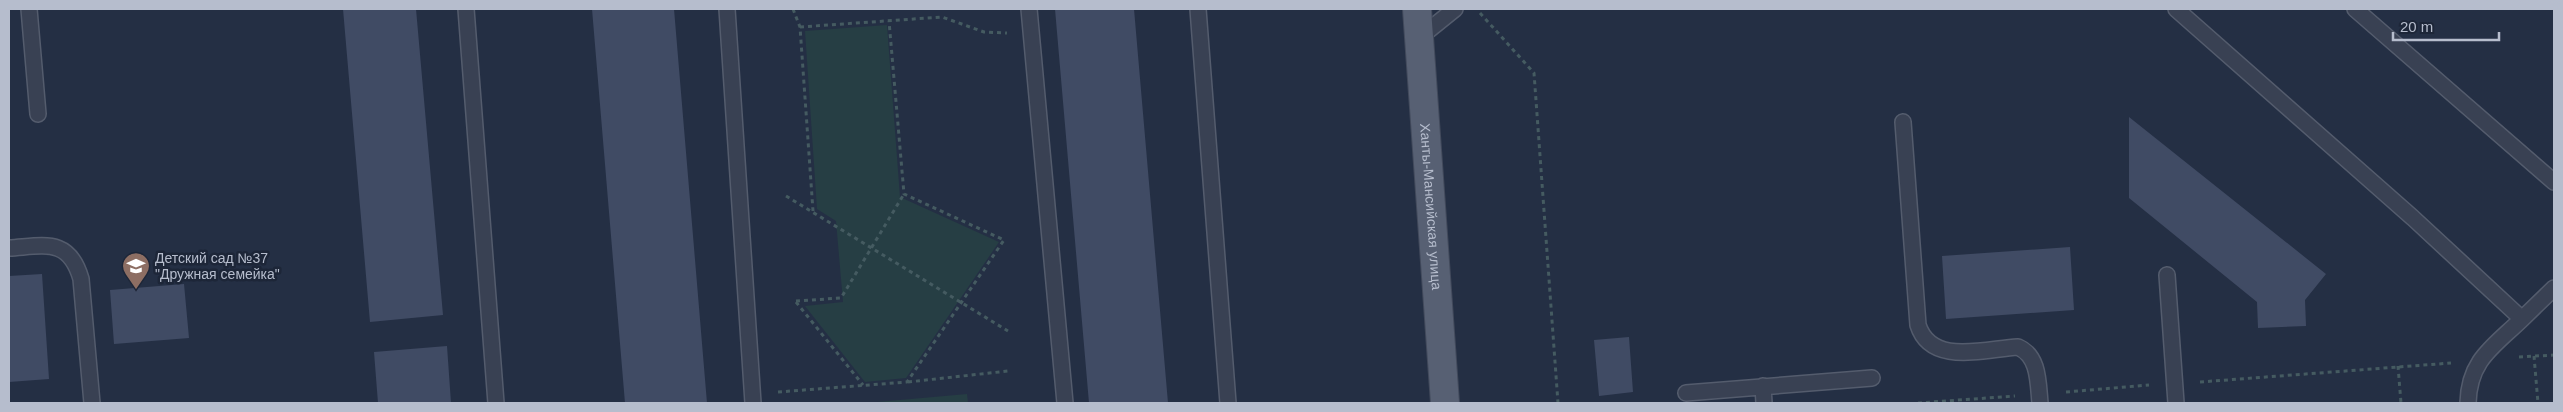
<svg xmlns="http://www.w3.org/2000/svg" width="2563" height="412" viewBox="0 0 2563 412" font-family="Arial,sans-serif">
<rect width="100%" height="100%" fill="#242f44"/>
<path fill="#263e44" d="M887,25L900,197L999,242L906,378L865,382L805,306L843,302L836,221L817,209L805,31Z
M967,394L968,403H866Z"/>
<path fill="#404b64" d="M343,9H416L443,315L370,322Z
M592,9H674L707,403H625Z
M1055,9H1134L1168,403H1089Z
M2129,117L2326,274L2305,300L2306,326L2258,328L2257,302L2129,198Z
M2070,247L2074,310L1946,319L1942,256Z
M42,274L49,379L9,382V276Z
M184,284L189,338L114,344L110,290Z
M1629,337L1633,392L1599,396L1594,340Z
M447,346L451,403H378L374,352Z"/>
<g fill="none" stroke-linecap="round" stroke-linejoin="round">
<g stroke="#545c6d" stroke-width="18">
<path id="service" d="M29,9L38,114
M466,9L496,403
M727,9L753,403
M1029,9L1065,403
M1198,9L1228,403
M2176,9L2413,218L2522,319L2554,288
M2355,9L2554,182
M1419,38L1455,9
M1903,122L1918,325C1931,366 1984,349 2018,347C2039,356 2038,382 2040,403
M9,248C44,246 69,237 81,279L92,403
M2167,275L2176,403
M1763,386L1764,403
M1686,393L1872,378
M2468,403C2469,360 2493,347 2522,319"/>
</g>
<g stroke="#424a5c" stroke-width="30">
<g id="primary">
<path id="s1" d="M1417,9L1445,403"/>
</g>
</g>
<path stroke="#455b61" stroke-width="3" stroke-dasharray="4 4" stroke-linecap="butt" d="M793,9L800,27L813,211
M1480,13L1534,73L1558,403
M800,27L942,17L984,32L1007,33
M786,196L1008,331
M796,301L841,298L904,194
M796,302L863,385
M2534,356L2538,403
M2519,357L2554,355
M2398,366L2401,403
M908,382L1008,371
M2200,382L2451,363
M778,392L907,382L1004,240L904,194L889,21
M2066,392L2149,385
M1918,403L2015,396"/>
<use href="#service" stroke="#394153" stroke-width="15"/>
<use href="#primary" stroke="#576073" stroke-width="28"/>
</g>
<defs>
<g id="school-pin" transform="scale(1.4375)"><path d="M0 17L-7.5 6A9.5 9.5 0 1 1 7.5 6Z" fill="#8d6e63" stroke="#1d2638"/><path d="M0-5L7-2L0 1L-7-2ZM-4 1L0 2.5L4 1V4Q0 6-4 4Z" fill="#fff"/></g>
</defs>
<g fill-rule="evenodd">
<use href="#school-pin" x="136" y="266"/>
</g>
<g text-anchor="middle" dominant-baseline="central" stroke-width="5" stroke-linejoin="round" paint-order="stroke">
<g font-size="14" fill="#b6bdcd" stroke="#1d2638">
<text stroke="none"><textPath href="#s1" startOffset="198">Ханты-Мансийская улица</textPath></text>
</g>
<g font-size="14" fill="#b6bdcd" stroke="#1d2638" text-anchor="start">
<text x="155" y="258">Детский сад №37<tspan x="155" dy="16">"Дружная семейка"</tspan></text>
</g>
</g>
<rect width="2563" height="412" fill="none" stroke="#b6bdcd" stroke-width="20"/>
<path d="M2393 32v8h106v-8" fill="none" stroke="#b6bdcd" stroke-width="2.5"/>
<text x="2400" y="32" font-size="15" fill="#b6bdcd" stroke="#1d2638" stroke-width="4" paint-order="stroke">20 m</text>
</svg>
